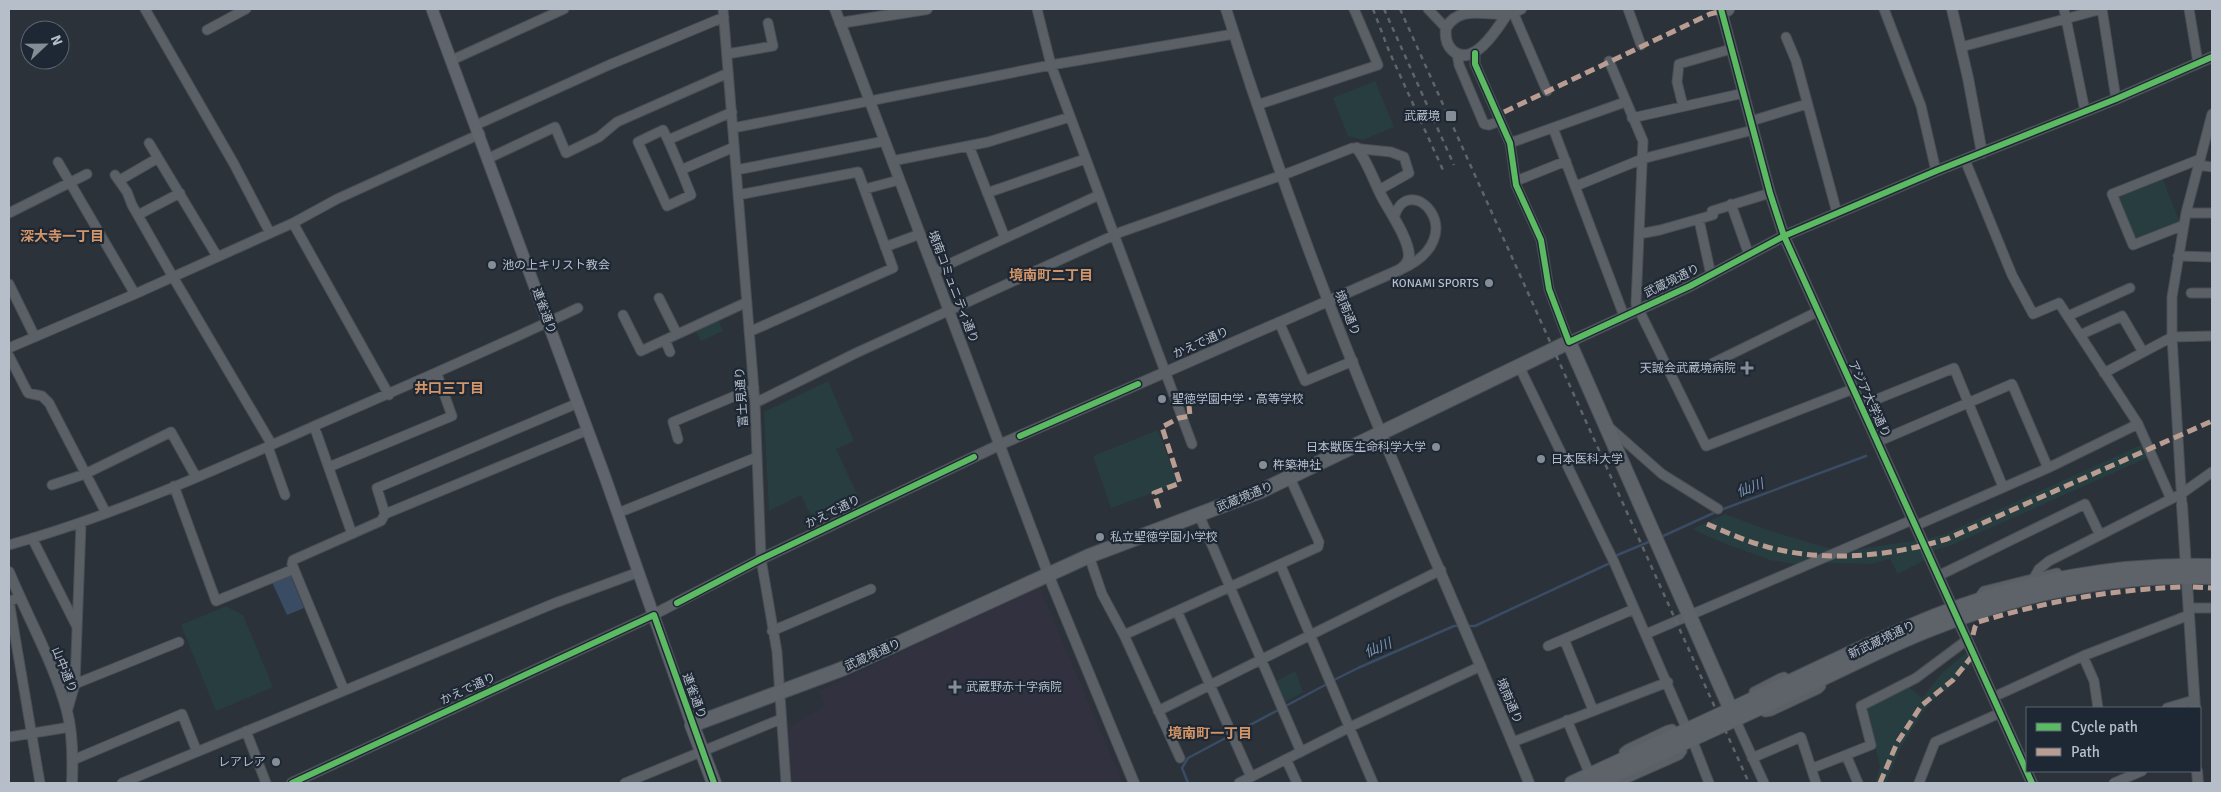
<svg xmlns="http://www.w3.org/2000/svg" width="2221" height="792" viewBox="0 0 2221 792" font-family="Signika,'Noto Sans JP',sans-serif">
<rect width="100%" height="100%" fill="#2b3239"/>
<path fill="#32313f" d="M1039,586L1123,783H790L786,728L825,706L819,691Z"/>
<path fill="#283d40" d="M1375,81L1394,127L1363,140L1348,136L1333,98Z
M2162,177L2180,223L2134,240L2117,198L2118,195Z
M718,319L723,331L701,341L695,330Z
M828,381L854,441L836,449L861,502L815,524L801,495L769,511L764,412Z
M1158,430L1178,484L1111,508L1093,456Z
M2141,445L2147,458L1952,545L1932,551L1927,539L1947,533Z
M1725,514L1765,529L1835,550L1800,565L1770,560L1726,544L1692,529Z
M1918,540L1927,559L1898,574L1890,559L1871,564L1823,563L1853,550Z
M226,606L243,615L273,687L216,711L181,625Z
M1967,652L1972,663L1945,691L1937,696L1923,712L1900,749L1886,783H1875L1880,767L1867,709L1909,687L1922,698L1942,673Z
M1295,671L1303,692L1282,704L1273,683Z"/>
<path fill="#3a4b64" d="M290,574L304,608L287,615L272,582Z"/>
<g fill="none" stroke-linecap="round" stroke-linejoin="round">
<path stroke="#3a4b64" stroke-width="2.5" d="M1661,537L1718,511L1866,456
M1615,556L1651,541
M1465,626H1475L1608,564
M1332,681L1358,668L1454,626H1460
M1188,783L1182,768L1188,758L1327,684"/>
<g stroke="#494e54" stroke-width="11">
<path id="minor" d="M145,9L234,164L270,233
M723,9L755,403L761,559L777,652L786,783
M1037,9L1051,65L1192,444
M1428,9L1446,28
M1628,9L1641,45
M1884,9L1921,106L1936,171
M2064,9L2085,111
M2102,9L2116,99
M2189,9L2198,63
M1513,12L1547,91
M207,30L246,9
M1786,37L1796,61L1837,213
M1961,47L2102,9
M1475,53V64L1510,143L1516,185L1541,240L1549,289L1569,342
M727,54L773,46L768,23
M1457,54L1459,65L1484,124L1489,125L1500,121
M452,60L564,9
M1609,61L1643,141L1636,304L1706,446L1853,389
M1257,105L1378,65L1354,9
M1683,106L1677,82L1679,64L1731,49
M732,112L668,140L663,130L638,142L667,206L691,195L681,170L734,147
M1632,118L1744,93
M1751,121L1807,104
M476,125L609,65L724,17
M733,128L1051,65L1234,34
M1553,128L1624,316
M668,140L681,170
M149,143L217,256
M1510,143L1625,102
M969,146L1005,238
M489,158L555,127L566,153L599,137L617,122L728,73
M1965,160L2012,275L2033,314L2059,303L2138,424L2171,499
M892,161L988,142L1070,117
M58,162L135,294
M2198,165L2212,167
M736,170L885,141
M115,175L127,192L132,205L173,277L272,445
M120,180L158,158
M1516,181L1566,161
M1576,186L1642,159L1753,130
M865,189L899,180
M987,193L1085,159
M738,195L858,172L893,268L749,332
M1731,204L1749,255
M9,213L87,174
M2186,213H2212
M138,215L180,193
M1394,218C1408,167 1477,236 1400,270
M1699,220L1711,275
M293,223L389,395
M2184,225L2133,245L2112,194L2200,159
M1639,234L1660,230L1713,215L1712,211L1770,193
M885,247L920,234
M2178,256L2212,257
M934,271L1099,195
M9,284L35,337
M2191,293H2212
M659,298L677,334
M623,315L641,351L747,302
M2068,316L2130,288
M1279,322L1305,381L1353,361
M2080,335L2122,316L2143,352
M665,340L670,352
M9,348L135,294L293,223L337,199L480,134
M9,356L28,393L42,396L49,403L106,513
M1713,363L1817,312
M1519,366L1614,562L1687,730
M2104,373L2172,337L2212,336
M755,403L856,353L1121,232L1291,172L1352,148L1391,152L1404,157L1409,173L1379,190
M1860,406L1954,368L2003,487
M314,426L352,534
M1609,427L1662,474L1718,509
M678,439L673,422L754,388
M1877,442L2012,384L2048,468
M268,447L285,495
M329,467L452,416L437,374
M52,485L85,474L171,432L196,477
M174,486L216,601L294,569L292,564L293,560L381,521L385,514L588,430
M2182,505L2172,337V297L2186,213L2212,114
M618,513L757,457
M385,514L377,488L578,403
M1199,515L1301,752
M1915,526L2048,468L2138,424
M32,538L76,625
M9,545C113,516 213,471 312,427C401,388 490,350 578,308
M1089,556L1102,594L1124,635L1180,758
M1280,564L1373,783
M294,569L344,690
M1938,576L2085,504L2100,535
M2035,576L2039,569L2049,561L2181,494L2212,472
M19,598L9,601L40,783
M1982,599L1981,595L1984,591L2057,573L2061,579
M2189,608H2212
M1177,611L1251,777
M772,631L871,589
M1646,634L1912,520
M1124,635L1318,547L1319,542L1290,478
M1564,639L1593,710
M1548,646L1634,609
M2083,656L2094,681L2098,708
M75,684L179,642
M2000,694L2083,656L2189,615
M1755,698L1754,692L1781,678L1784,677L1789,683
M1759,708L1765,712L1771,711L1818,689L1821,686L1820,680
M2167,708L2194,700
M1158,711L1441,570
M67,712L75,684L81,524
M1735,719L1764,783
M1567,720L1590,775
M246,731L266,783
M9,737L70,727
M1692,739L1709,783
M1513,742L1668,682
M1846,755L1858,783
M1752,758L1801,737L1816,783
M1286,759L1297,783
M1625,759L1624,752L1628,749L1668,730L1672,729L1677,735
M73,760L182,714L197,752
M1813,768L1871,745L1861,706L1916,678L1967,640
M122,783L555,603L639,572
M625,783L781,719
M1239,783L1350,727L1481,666
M1616,783L1679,755L1682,751L1679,745
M1919,783L1935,742L2000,713
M2114,783L2142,771"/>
</g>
<g stroke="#494e54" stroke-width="12">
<path id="tertiary" d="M835,9L1052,584L1134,783
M1226,9C1271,152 1323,294 1381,433C1430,550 1482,666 1529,783
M1721,9L1770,193L1784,236L2032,783
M1952,9L1968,78L1982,153
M1507,14C1498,28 1472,70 1452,50C1446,44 1445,36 1446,28C1459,5 1486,15 1506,14C1511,14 1517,11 1521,9
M840,23L927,9
M1569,342L1690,286L1784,236L1936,171L2116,99L2212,57
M2182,505L2195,708
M9,572C28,618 54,663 67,711C73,734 73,759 72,783
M2197,771L2198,783
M292,783L643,620L761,559L999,445L1399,270C1404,267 1409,262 1409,255C1408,237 1389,211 1381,195C1373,179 1368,163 1357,148"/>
</g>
<g stroke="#494e54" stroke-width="13">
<path id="secondary" d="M432,9L605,477L692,725"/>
</g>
<g stroke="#494e56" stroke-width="16">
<path id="primary" d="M1722,11L1727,9
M714,783L692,725L842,669L1089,556L1261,491L1569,342L1735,719
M1572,783C1644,750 1716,717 1787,683C1836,660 1885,636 1935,616C2022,581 2118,563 2212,566
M1597,783C1665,751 1733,721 1800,689C1844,669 1887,646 1931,629C2020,593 2116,574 2212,577"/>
</g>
<use href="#minor" stroke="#5b6067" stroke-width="9"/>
<use href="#tertiary" stroke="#5b6067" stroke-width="10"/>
<use href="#secondary" stroke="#60646c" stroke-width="11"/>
<use href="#primary" stroke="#5d6369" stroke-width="14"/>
<path stroke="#60646a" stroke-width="2.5" stroke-dasharray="5 5" stroke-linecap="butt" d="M1373,9L1389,51L1443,170
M1384,9L1454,165
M1400,9L1749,783"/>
<path stroke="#b99d93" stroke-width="5" stroke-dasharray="10 5" stroke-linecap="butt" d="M1504,112L1710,14L1722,11
M1159,508L1154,493L1180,483L1162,427L1179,418L1190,416L1189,405
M1707,524C1730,534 1755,545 1780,550C1834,562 1895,555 1947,539L2212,421
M2193,587L2212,588
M1973,635L1975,627L1978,622C2049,601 2108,590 2182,587
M1880,783L1897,743L1921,706L1953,680L1973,655"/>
<g stroke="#1e2834" stroke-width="9">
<path id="cycleway" d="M1721,9L1770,193L1784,236L2032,783
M1475,53V64L1510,143L1516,185L1541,240L1549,289L1569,342L1690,286L1784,236L1936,171L2116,99L2212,57
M1020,436L1138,384
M677,603L761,559L974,457
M292,783L654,615L714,783"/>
</g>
<use href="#cycleway" stroke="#5cba63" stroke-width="6"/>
</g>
<g fill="#858d97" stroke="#1e2834" stroke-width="2">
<rect x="1445" y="110" width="12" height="12" rx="2.5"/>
<circle cx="492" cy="265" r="5"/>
<circle cx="1489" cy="283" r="5"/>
<path d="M1744.5 360.5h5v5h5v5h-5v5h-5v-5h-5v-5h5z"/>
<circle cx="1162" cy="399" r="5"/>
<circle cx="1436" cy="447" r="5"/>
<circle cx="1541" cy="459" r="5"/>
<circle cx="1263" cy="465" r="5"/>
<circle cx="1100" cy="537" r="5"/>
<path d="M952.5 679.5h5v5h5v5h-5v5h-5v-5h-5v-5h5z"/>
<circle cx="276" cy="762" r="5"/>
</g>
<g text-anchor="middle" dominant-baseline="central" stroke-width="4.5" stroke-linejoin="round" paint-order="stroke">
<g font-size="12" fill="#b6beca" stroke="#1e2834" text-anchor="start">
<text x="1440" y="116" text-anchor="end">武蔵境</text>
<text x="502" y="265">池の上キリスト教会</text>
<text x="1479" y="283" text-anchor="end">KONAMI SPORTS</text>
<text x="1736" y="368" text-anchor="end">天誠会武蔵境病院</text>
<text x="1172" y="399">聖徳学園中学・高等学校</text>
<text x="1426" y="447" text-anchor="end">日本獣医生命科学大学</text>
<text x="1551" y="459">日本医科大学</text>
<text x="1273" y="465">杵築神社</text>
<text x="1110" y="537">私立聖徳学園小学校</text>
<text x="966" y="687">武蔵野赤十字病院</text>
<text x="266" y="762" text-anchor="end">レアレア</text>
</g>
<g font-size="12" fill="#b6beca" stroke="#1e2834">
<text transform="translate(1672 281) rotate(-26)">武蔵境通り</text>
<text transform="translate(953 287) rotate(69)">境南コミュニティ通り</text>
<text transform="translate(544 311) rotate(70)">連雀通り</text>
<text transform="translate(1347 313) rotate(68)">境南通り</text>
<text transform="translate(1201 343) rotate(-24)">かえで通り</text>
<text transform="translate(742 397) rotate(-94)">富士見通り</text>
<text transform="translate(1869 399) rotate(65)">アジア大学通り</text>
<text transform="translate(1245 497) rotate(-22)">武蔵境通り</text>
<text transform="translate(833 512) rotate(-26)">かえで通り</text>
<text transform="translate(1882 640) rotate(-25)">新武蔵境通り</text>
<text transform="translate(873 655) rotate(-24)">武蔵境通り</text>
<text transform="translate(64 670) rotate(68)">山中通り</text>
<text transform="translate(468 689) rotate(-25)">かえで通り</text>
<text transform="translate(694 696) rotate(70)">連雀通り</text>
<text transform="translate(1509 701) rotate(67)">境南通り</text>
</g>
<g font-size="14" font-weight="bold" fill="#d39567" stroke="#1e2834">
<text x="62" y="236">深大寺一丁目</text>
<text x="1051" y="275">境南町二丁目</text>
<text x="449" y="388">井口三丁目</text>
<text x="1210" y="733">境南町一丁目</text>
</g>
<g font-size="14" font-style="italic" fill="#7d94b1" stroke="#1e2834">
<text transform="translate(1750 488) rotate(-20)">仙川</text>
<text transform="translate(1378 648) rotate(-23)">仙川</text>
</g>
</g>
<rect width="2221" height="792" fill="none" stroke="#b6beca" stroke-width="20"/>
<rect x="2026" y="707" width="175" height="65" fill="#1e2834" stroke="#5b6470"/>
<rect x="2036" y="723" width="25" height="8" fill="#5cba63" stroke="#5b6470"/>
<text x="2071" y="732" font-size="15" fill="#b6beca">Cycle path</text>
<rect x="2036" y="748" width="25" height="8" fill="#b99d93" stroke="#5b6470"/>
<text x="2071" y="757" font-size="15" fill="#b6beca">Path</text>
<g transform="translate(45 45) rotate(68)"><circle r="24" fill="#1e2834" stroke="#5b6470"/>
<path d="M0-4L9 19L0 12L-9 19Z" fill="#858d97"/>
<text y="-8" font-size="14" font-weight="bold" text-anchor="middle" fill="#b6beca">N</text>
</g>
</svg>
